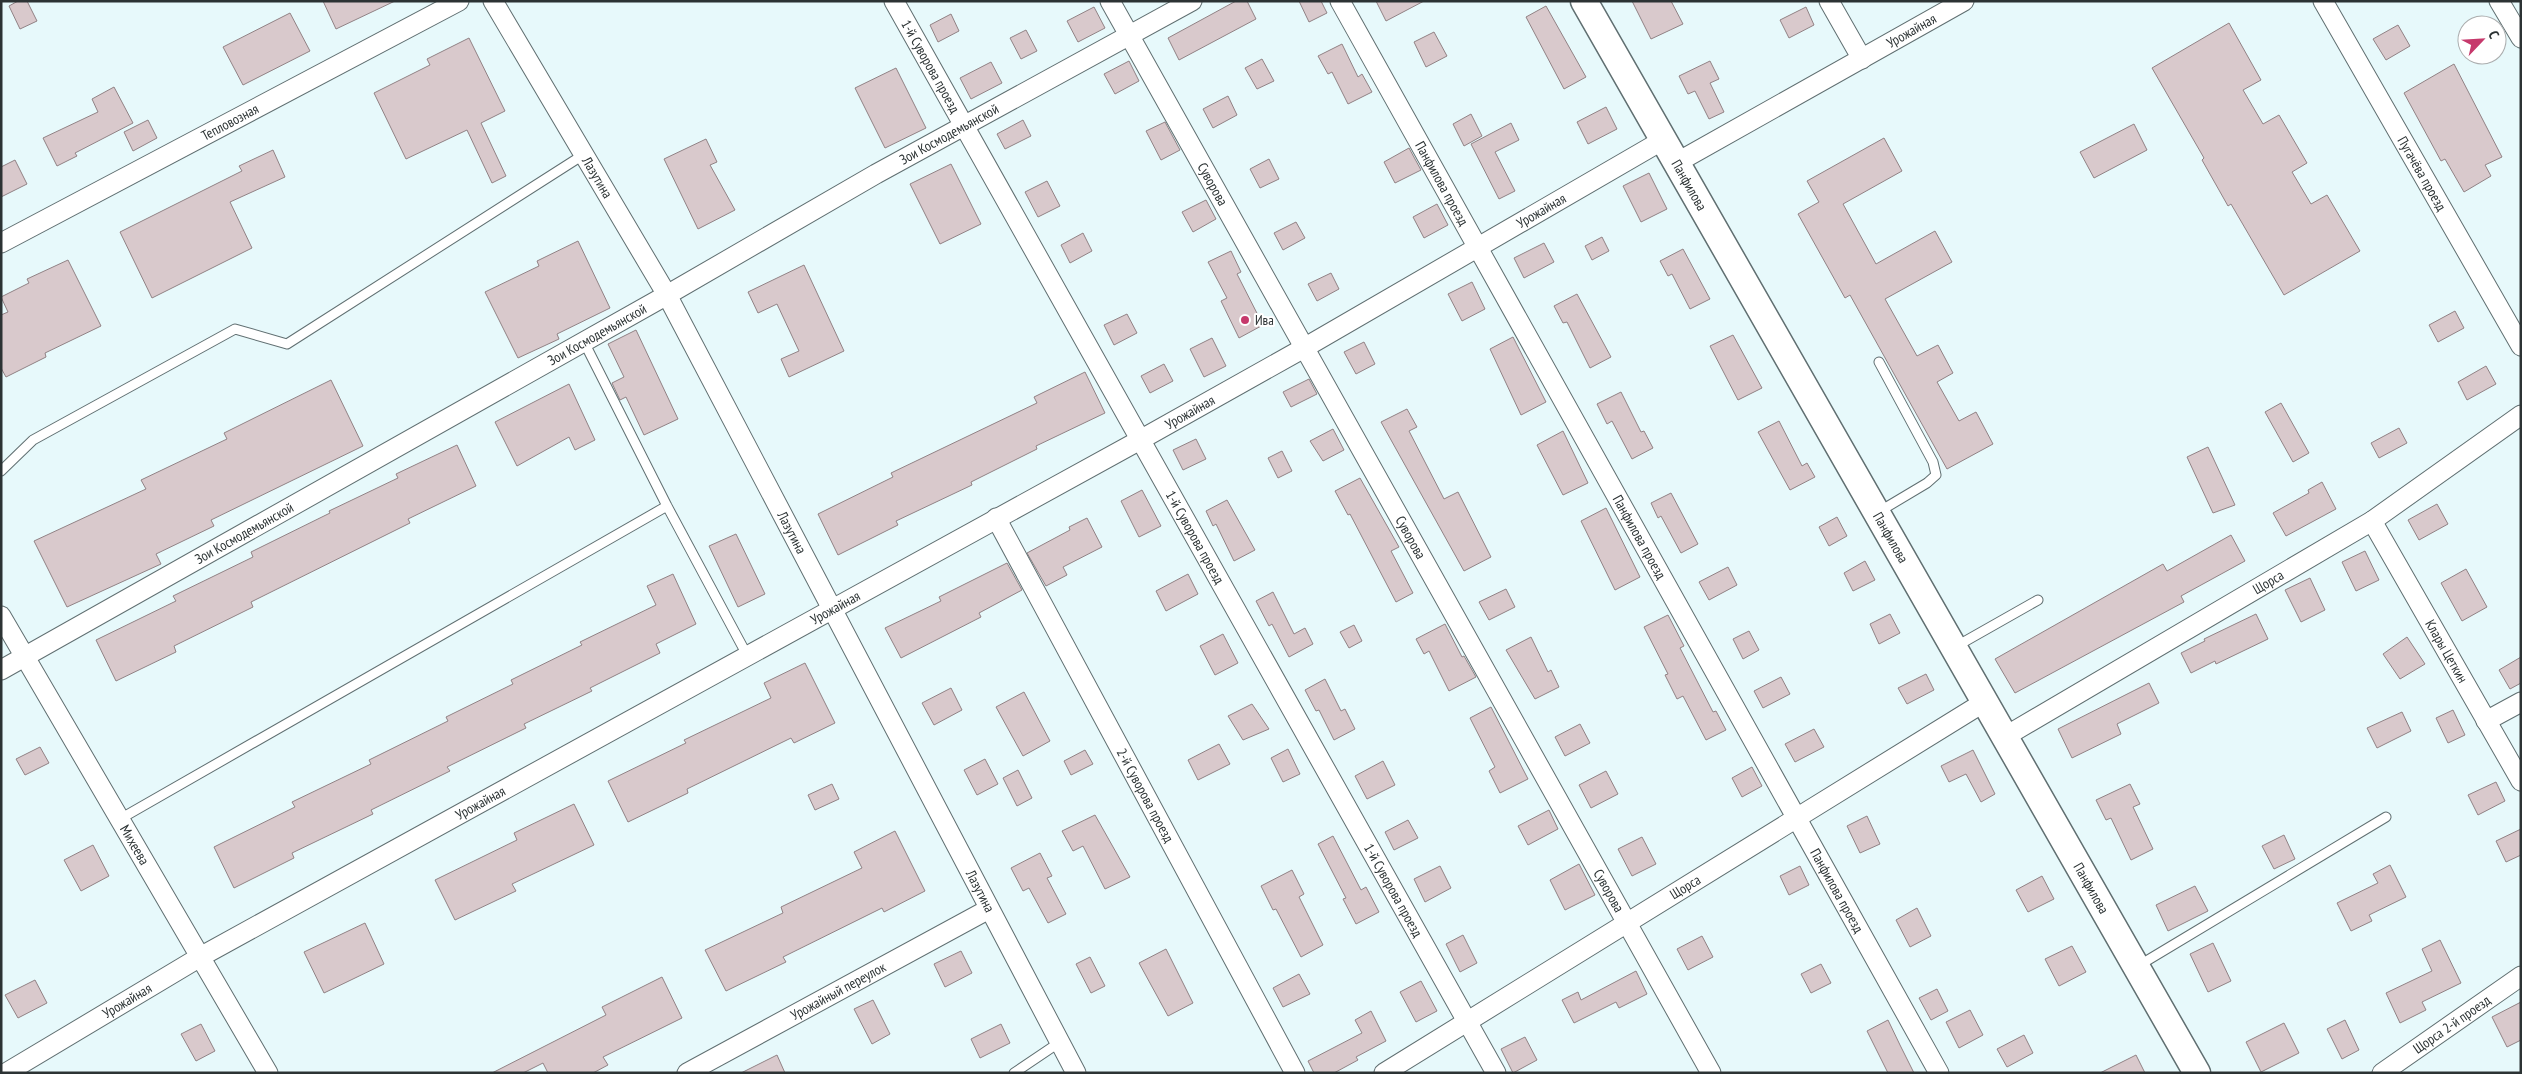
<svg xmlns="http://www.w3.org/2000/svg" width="2522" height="1074" viewBox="0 0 2522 1074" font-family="'PT Sans Narrow',sans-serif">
<rect width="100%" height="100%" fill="#e7f9fb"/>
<path fill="#d9c9cc" stroke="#918285" d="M18,1H27L37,21L20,29L9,6Z
M323,1H395L336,29Z
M1236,1H1247L1256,19L1179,60L1168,38Z
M1299,1H1321L1327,13L1309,22Z
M1376,1H1424L1386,21Z
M1632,1H1671L1683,24L1651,39Z
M1546,6L1586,77L1564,89L1526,17Z
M1094,7L1105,28L1078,42L1067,21Z
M1806,7L1814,25L1789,38L1780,20Z
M290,13L310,51L243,85L223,47Z
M951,14L959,31L938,42L930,25Z
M2229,23L2261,80L2243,90L2263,124L2279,115L2307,163L2292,172L2311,204L2327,195L2360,251L2284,295L2231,204L2228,206L2202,160L2204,158L2152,68Z
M2398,25L2410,46L2386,60L2373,39Z
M1026,30L1037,51L1021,59L1010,38Z
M1434,32L1447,56L1426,67L1414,42Z
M469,38L505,111L481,123L506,176L492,183L467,130L406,159L374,93L430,65L427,59Z
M1342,44L1358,77L1362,74L1372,92L1348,104L1332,72L1328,74L1318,56Z
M1262,59L1274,81L1257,89L1245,68Z
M1129,61L1139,81L1115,94L1104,74Z
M1710,61L1719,79L1710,83L1724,112L1709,119L1695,91L1688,94L1679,76Z
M991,62L1002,83L971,99L960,78Z
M2454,64L2502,157L2485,165L2491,176L2464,192L2445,159L2441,161L2404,93Z
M896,68L926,128L885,148L855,88Z
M114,87L133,123L75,153L77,156L57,166L43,138L98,112L92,99Z
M1228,96L1237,115L1213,128L1203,109Z
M1606,107L1617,129L1588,144L1577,122Z
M1471,114L1482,136L1464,146L1453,124Z
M148,120L157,138L133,151L124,132Z
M1023,120L1031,136L1005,149L997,134Z
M1165,122L1180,150L1161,160L1146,131Z
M1511,123L1519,140L1495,152L1515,191L1499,199L1471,144Z
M2134,124L2147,150L2094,178L2080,152Z
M1884,138L1902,171L1843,204L1876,264L1935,231L1952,262L1885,299L1917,356L1938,345L1953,373L1937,382L1959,421L1976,412L1993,444L1947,469L1850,295L1845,298L1798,214L1819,202L1807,181Z
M706,139L717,162L710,165L735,210L698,229L664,159Z
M1409,148L1421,170L1395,183L1384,162Z
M273,150L285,177L230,202L252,248L152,298L120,232L242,171L239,166Z
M1269,159L1279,179L1260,188L1250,169Z
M15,160L27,184L1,197V167Z
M951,164L981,224L940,244L910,184Z
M1649,173L1667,209L1641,222L1623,186Z
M1047,181L1060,206L1038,217L1025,192Z
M1206,200L1216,219L1193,232L1182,212Z
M1437,204L1448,225L1424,238L1413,217Z
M1296,222L1305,238L1283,250L1274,233Z
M1083,233L1092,251L1070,263L1061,245Z
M1602,237L1609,251L1592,260L1585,246Z
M578,241L610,308L557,334L559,339L518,358L485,292L539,266L537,261Z
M1544,243L1554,262L1524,278L1514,258Z
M1683,249L1710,299L1690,309L1672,274L1668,276L1660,261Z
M1231,251L1241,272L1237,274L1263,325L1239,338L1221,301L1227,298L1208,262Z
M68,260L101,326L45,353L46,357L6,377L1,368V315L8,312L1,297L29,283L27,279Z
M804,265L844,351L789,377L781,359L799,351L777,304L758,313L748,292Z
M1331,273L1339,289L1317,301L1308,284Z
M1472,282L1485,309L1462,321L1448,294Z
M1577,294L1611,357L1590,368L1567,322L1563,323L1554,306Z
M2455,311L2464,328L2438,342L2429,325Z
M1127,314L1137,333L1114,345L1104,325Z
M636,330L678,419L644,435L626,397L620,400L612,383L624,377L608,344Z
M1733,335L1762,388L1738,400L1710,346Z
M1513,337L1546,402L1521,415L1490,349Z
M1212,338L1226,366L1204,377L1190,349Z
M1364,342L1375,364L1356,374L1344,352Z
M1164,364L1173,381L1150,393L1141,376Z
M2486,366L2496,384L2467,400L2458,382Z
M1085,372L1105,413L1036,446L1037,449L971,482L972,485L896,521L898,525L838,555L818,514L893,477L891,473L1037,403L1034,397Z
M1309,379L1317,394L1291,407L1283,392Z
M331,380L363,446L211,520L214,526L156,554L161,564L67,607L34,541L146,489L141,480L227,439L224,433Z
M569,384L595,440L575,450L569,437L517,466L495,422Z
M1621,392L1641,432L1644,431L1653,448L1632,459L1612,421L1607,424L1597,404Z
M2281,403L2309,453L2293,462L2265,412Z
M1407,409L1417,427L1409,431L1444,499L1458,492L1491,557L1464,571L1381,422Z
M1779,421L1802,466L1807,463L1815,477L1790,490L1758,432Z
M2399,428L2407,443L2379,458L2371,443Z
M1333,429L1344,450L1323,461L1310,441Z
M1563,431L1588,483L1563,495L1537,445Z
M1196,439L1206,459L1183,470L1173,450Z
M457,445L476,486L408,519L410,523L251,602L253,607L174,646L176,652L116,681L96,640L176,601L173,596L253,557L251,552L330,513L329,511L398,478L396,474Z
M2208,447L2235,505L2213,513L2187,457Z
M1282,451L1292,471L1278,478L1268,458Z
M1360,478L1399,547L1391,551L1413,593L1396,602L1350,514L1348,515L1335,491Z
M2322,482L2336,509L2286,536L2273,513L2309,493L2308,490Z
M1142,490L1161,526L1139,537L1121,501Z
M1671,493L1698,544L1681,553L1661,516L1658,518L1651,503Z
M1227,500L1255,550L1234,561L1216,524L1213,526L1206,511Z
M2437,504L2448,524L2419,540L2408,520Z
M1606,508L1640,577L1615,590L1581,521Z
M1837,517L1847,536L1829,546L1819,527Z
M1087,518L1102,547L1063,567L1067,575L1046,586L1027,553L1070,530L1069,527Z
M736,534L765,594L738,607L709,546Z
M2231,535L2245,561L2181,596L2184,602L2015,693L1995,659L2163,564L2167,571Z
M2365,551L2379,580L2356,591L2342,562Z
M1865,561L1875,580L1853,591L1844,573Z
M1007,563L1022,590L979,613L981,617L901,658L885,628L941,601L939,597Z
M1728,567L1737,585L1709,600L1699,582Z
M2466,569L2487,607L2462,621L2441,583Z
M673,574L696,624L656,644L660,653L590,688L592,691L524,724L526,728L447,767L450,771L371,810L373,814L292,853L294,858L234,888L214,847L295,807L292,802L371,764L369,760L448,721L446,717L513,684L511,680L582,645L580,642L656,605L647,586Z
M1188,574L1198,594L1166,611L1156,591Z
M2310,578L2325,610L2301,622L2285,590Z
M1506,589L1515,607L1489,620L1479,602Z
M1273,592L1294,634L1305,628L1313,644L1289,657L1272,624L1269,626L1256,601Z
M1890,614L1900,633L1879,644L1870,624Z
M2256,614L2268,639L2216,664L2215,661L2191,673L2181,653L2205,641L2204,639Z
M1668,615L1684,646L1680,648L1713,712L1716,711L1726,730L1706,740L1683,696L1677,699L1665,675L1668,674L1644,627Z
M1445,624L1462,657L1464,656L1476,677L1449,691L1429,651L1424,654L1416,639Z
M1354,625L1362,641L1349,648L1340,632Z
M1749,631L1759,650L1743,659L1733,639Z
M1223,634L1238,663L1215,675L1200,646Z
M1531,637L1548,672L1551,670L1559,687L1535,699L1506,650Z
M2407,637L2425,664L2400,679L2383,654Z
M2521,657V683L2510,689L2499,670Z
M805,663L835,723L794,743L791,738L687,789L688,793L628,822L608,781L686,743L684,740L771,698L764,683Z
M1926,674L1934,690L1907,704L1898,688Z
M1781,677L1790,694L1763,708L1754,691Z
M1325,679L1341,711L1345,709L1355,729L1334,740L1319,710L1316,711L1305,690Z
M2149,683L2159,703L2117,724L2121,734L2072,758L2058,729Z
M951,688L962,710L934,725L922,703Z
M1024,692L1050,741L1023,756L996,707Z
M1252,704L1269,729L1243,740L1228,716Z
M1491,707L1528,779L1500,793L1489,771L1495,767L1470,718Z
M2453,710L2465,735L2448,743L2436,718Z
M2402,712L2411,731L2377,748L2367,728Z
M1580,724L1590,743L1565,756L1555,737Z
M1814,729L1824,747L1795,762L1785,744Z
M1219,744L1230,764L1198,780L1188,760Z
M40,747L49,763L25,775L16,759Z
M1288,749L1300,774L1283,782L1271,758Z
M1085,750L1093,764L1071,775L1064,761Z
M1973,750L1995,794L1981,802L1966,774L1949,782L1941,766Z
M985,759L998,784L977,795L964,770Z
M1383,761L1395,785L1367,799L1355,776Z
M1752,767L1762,786L1742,797L1732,778Z
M1018,770L1032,798L1017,806L1003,778Z
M1606,771L1618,794L1591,808L1579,785Z
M2496,782L2505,801L2478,815L2468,795Z
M832,784L839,799L815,810L808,795Z
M2130,784L2140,804L2133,807L2153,849L2131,860L2111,818L2106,820L2096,800Z
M574,804L594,845L512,884L516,891L455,920L435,880L517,840L514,833Z
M1549,810L1558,829L1528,845L1518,826Z
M1095,815L1130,877L1105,889L1083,846L1073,851L1062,831Z
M1867,816L1880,844L1860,853L1847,826Z
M1408,820L1418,838L1394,850L1385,832Z
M2521,829V855L2506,862L2496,841Z
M895,831L925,891L884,912L882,908L783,957L786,962L726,991L705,950L783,913L781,907L862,868L854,852Z
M2284,835L2295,859L2274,869L2262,846Z
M1333,836L1361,890L1366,887L1379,912L1356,924L1343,899L1346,898L1318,844Z
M1642,837L1656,864L1632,876L1618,849Z
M93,845L109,876L81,891L64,860Z
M1040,853L1052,876L1047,878L1066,914L1048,923L1029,888L1023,891L1011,868Z
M1579,864L1595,895L1565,910L1550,880Z
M2390,865L2406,897L2369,915L2372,921L2351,931L2337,903L2378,883L2373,874Z
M1440,866L1451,888L1425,902L1414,879Z
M1800,866L1809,885L1789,895L1780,876Z
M1292,870L1304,894L1299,897L1323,945L1301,957L1276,909L1273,910L1261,886Z
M2042,876L2054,899L2028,912L2016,890Z
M2195,886L2208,911L2168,931L2156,905Z
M1917,908L1931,936L1910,947L1896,920Z
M365,923L384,964L324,993L304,952Z
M1463,935L1477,963L1460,972L1446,944Z
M1702,936L1713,957L1688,970L1677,949Z
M2440,940L2461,983L2422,1002L2426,1010L2400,1023L2386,993L2432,971L2422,949Z
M2213,943L2231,981L2208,992L2190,954Z
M2072,946L2086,972L2059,986L2045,959Z
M1166,949L1193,1003L1168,1016L1139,963Z
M961,951L972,973L945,987L934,964Z
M1090,957L1105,986L1091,993L1076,964Z
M1821,964L1831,983L1811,993L1801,974Z
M1636,971L1647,994L1619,1008L1616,1002L1574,1023L1562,1000L1578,992L1581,1000Z
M1299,974L1310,994L1283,1007L1273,988Z
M662,977L682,1018L603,1057L608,1065L593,1073H548L543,1063L523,1073H492L606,1015L602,1007Z
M35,980L47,1003L18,1018L5,995Z
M1421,981L1437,1011L1416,1022L1400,992Z
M1937,989L1948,1011L1931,1020L1919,998Z
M873,1000L890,1034L872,1044L854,1009Z
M2521,1002V1040L2507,1047L2492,1017Z
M1970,1010L1983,1035L1959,1048L1946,1022Z
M1371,1011L1386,1041L1356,1057L1358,1060L1334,1073H1314L1308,1061L1362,1033L1355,1020Z
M1888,1020L1900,1045L1914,1073H1888L1867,1031Z
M2345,1020L2359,1050L2342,1059L2327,1029Z
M2284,1023L2299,1053L2261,1072L2246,1042Z
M201,1024L215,1051L196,1061L181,1034Z
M1001,1024L1010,1043L980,1058L971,1039Z
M2024,1035L2033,1053L2007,1067L1997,1049Z
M1525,1037L1537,1060L1513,1073L1501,1049Z
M777,1055L785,1073H741Z
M2136,1055L2145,1073H2100Z"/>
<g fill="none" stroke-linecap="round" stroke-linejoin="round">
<g stroke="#606f71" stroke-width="11">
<path id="lane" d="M584,342L667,506L747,655
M1879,362L1933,462L1936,475L1927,483L1880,511
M1,471L33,440L235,329L287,344L583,155
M1955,647L2038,600
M120,819L667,506
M2138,966L2386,817
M1014,1073L1060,1042"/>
</g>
<g stroke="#606f71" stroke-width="21">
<g id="street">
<path id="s1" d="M493,1L667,295L1076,1073"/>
<path id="s2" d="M894,1L1496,1073"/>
<path id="s3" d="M1110,1L1711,1073"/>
<path id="s4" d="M1340,1L1939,1073"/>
<path d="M1829,1L1862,59"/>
<path id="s5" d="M2323,1L2521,346"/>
<path d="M2499,1L2521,38"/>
<path id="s6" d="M1676,163L1964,1"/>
<path id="s7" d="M1,243L459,1"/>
<path id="s8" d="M996,518L1295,1073"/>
<path id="s9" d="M2372,521L2521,781"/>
<path id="s10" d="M1,616L268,1073"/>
<path id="s11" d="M1,670L667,295L876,174L1192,1"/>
<path d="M2486,721L2521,702"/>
<path id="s12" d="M2006,736L2372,521L2521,415"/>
<path id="s13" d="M6,1073L200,957L1140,440L1304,348L1663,140"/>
<path id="s14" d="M687,1073L989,909"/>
<path id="s15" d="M1384,1073L1986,701"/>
<path id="s16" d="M2382,1073L2521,976"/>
</g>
</g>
<g stroke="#606f71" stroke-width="29">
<g id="secondary">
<path id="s17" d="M1584,1L2197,1073"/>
</g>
</g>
<use href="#lane" stroke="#fff" stroke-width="9"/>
<use href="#street" stroke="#fff" stroke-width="19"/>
<use href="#secondary" stroke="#fff" stroke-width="26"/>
</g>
<circle fill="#c6396c" stroke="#fff" stroke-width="2" cx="1245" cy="320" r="5"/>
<g text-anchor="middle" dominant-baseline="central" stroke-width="4" stroke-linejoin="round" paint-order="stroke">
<g font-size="14" fill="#2c3334" stroke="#fff">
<text stroke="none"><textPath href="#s6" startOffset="270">Урожайная</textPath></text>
<text stroke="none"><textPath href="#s2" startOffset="75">1-й Суворова проезд</textPath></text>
<text stroke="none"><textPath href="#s7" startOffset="259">Тепловозная</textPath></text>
<text stroke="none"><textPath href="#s11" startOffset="1089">Зои Космодемьянской</textPath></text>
<text stroke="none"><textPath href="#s5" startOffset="199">Пугачёва проезд</textPath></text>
<text stroke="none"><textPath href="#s1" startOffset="205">Лазутина</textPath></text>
<text stroke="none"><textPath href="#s4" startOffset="209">Панфилова проезд</textPath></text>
<text stroke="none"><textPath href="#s3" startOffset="210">Суворова</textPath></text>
<text stroke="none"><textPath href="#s17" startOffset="212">Панфилова</textPath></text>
<text stroke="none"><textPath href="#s13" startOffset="1761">Урожайная</textPath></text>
<text stroke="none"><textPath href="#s11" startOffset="684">Зои Космодемьянской</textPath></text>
<text stroke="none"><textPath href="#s13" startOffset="1356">Урожайная</textPath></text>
<text stroke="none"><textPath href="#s1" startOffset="610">Лазутина</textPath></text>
<text stroke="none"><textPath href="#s11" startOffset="279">Зои Космодемьянской</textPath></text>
<text stroke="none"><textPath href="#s2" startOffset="615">1-й Суворова проезд</textPath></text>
<text stroke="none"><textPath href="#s3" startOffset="615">Суворова</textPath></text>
<text stroke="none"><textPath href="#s4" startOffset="614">Панфилова проезд</textPath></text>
<text stroke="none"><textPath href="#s17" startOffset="618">Панфилова</textPath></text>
<text stroke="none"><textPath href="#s12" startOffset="304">Щорса</textPath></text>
<text stroke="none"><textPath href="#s13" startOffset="951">Урожайная</textPath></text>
<text stroke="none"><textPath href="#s9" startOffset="150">Клары Цеткин</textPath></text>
<text stroke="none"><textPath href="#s8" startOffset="315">2-й Суворова проезд</textPath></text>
<text stroke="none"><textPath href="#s13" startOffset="546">Урожайная</textPath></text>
<text stroke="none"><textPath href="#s10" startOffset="265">Михеева</textPath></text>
<text stroke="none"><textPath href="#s15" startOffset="354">Щорса</textPath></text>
<text stroke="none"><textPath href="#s17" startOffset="1022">Панфилова</textPath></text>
<text stroke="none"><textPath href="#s2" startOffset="1020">1-й Суворова проезд</textPath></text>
<text stroke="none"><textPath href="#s3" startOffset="1020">Суворова</textPath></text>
<text stroke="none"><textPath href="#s1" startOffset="1015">Лазутина</textPath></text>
<text stroke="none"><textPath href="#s4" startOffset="1019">Панфилова проезд</textPath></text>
<text stroke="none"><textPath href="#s14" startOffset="172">Урожайный переулок</textPath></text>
<text stroke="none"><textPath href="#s13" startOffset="141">Урожайная</textPath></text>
<text stroke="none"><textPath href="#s16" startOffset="85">Щорса 2-й проезд</textPath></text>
</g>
<g font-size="14" fill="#2c3334" stroke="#fff" text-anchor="start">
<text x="1255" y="320">Ива</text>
</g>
</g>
<rect width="2522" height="1074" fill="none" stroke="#2c3334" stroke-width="5"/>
<g transform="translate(2482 40) rotate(65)"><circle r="24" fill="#ffffff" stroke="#abadae"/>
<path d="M0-4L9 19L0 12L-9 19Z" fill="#c6396c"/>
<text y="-8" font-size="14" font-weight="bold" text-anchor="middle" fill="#2c3334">С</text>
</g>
</svg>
